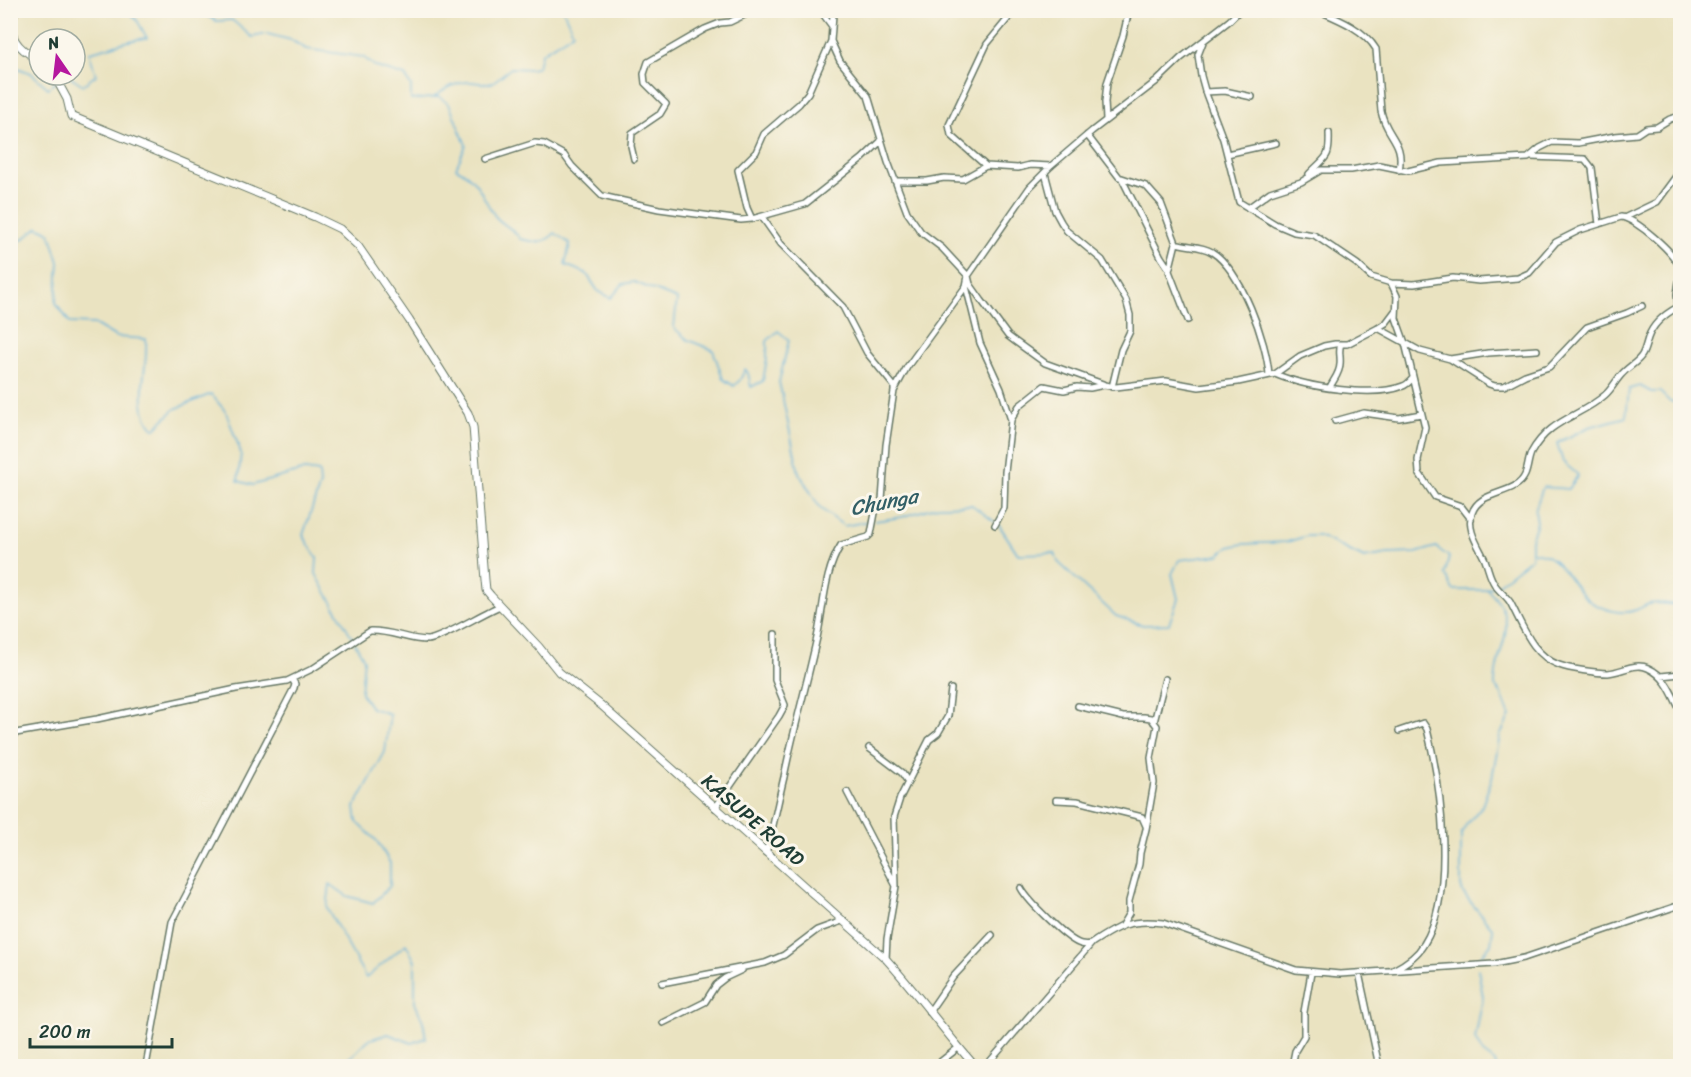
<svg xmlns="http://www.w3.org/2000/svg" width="1691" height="1077" viewBox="0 0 1691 1077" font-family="Sriracha,sans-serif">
<rect width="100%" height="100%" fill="#fbf7ec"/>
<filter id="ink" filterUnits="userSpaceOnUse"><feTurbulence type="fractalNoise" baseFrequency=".0167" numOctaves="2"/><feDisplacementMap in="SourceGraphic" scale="12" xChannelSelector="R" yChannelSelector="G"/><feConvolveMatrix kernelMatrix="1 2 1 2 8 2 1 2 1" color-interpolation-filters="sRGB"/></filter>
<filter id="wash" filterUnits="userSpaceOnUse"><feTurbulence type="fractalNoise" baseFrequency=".008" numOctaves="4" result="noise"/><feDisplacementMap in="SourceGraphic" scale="24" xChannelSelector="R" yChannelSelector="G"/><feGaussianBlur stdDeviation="1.35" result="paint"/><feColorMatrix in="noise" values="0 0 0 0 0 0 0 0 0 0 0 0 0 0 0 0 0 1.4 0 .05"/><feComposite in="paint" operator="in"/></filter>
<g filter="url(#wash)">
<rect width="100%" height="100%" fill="#eae3c1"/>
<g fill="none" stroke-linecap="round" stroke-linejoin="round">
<path stroke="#5eafd9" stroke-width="1.5" d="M197,10L216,21L232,20L252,37L267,34L291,40L306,49L363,57L376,67L405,76L411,86V100L439,97L449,104L466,145L456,168C480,180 481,196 495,216C502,225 514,228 520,239C535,242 543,245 555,233L570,244L565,265L586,273L598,291L611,298L623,284L634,282L677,299L674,328L688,340L713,350L723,379L734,386L740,380L745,369L748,373L751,387L763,381L767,358V341L778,331L789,340L779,382L799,473L820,508L844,526L870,521
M10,65L31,73L48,88L56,82
M68,75L83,85L96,75L89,52C110,48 127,39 147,38L137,20L126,10
M433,98C445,89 457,81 472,82C479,83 485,84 492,83L511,68L531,69L538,67L541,54C552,45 562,42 573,32L563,10
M10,239L22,240L38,227L50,233L59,262L56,303L70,323L94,324L116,337L146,339C149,367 132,407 154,429L175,409L211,394L226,412L241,453L238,481L253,485L305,470L319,472L320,485L303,535L317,558L316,574L353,639
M875,521L902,517L938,506L972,505L995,522
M999,525L1018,554L1055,553L1058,562L1116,616L1143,625L1169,624L1178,599L1172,574L1179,560L1219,555L1229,547L1243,544L1287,542L1307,536H1319L1364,558L1388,554L1416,553L1436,547L1449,557L1445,574L1453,590H1482L1492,587
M1531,552C1565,553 1569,591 1596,605C1609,611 1623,615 1636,610C1641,608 1645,605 1649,604C1655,602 1674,604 1680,606
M1497,585L1531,558V540L1537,522L1535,510L1543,487L1569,489L1578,475L1563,462L1557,443L1589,427L1626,417L1629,389L1640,386L1651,392H1660L1669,401L1680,403
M1478,959L1491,944L1493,929L1463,893L1461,886V834L1466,825L1482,806L1492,778L1500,735L1510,716L1502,695L1495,686C1494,646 1525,625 1487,589
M1478,969L1483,997L1475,1039L1483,1053L1495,1062L1496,1066
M342,1066L368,1040L388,1034L412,1043L426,1038L423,1021L415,1003V961L406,944L366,978L327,908L330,884L347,896L373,903L390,886V863L377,841L357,822L355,807L385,752L390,714L371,708L361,693L364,659L355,643"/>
</g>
</g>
<g filter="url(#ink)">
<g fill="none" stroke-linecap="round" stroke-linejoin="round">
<g stroke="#667765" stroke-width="8">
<path id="minor" d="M820,10L831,25
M1317,10C1338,19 1364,29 1376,49L1381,111C1386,137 1405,141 1399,170
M831,41L840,61L868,96L888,162L907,212L921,232L942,248L968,276L970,284L982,301L1008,336L1016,342L1045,363L1103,384
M1203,42L1198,55L1201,76L1206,94L1223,139L1239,202L1275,224L1294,232L1314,235L1357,264L1371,277L1391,283L1397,296L1396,318L1405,343L1425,427L1418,460L1419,473L1435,497L1461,506L1471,519
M1205,92L1225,91L1252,97
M1106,119L1105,102L1107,83L1123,36L1129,10
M1087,135L1119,177L1146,186L1161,203L1176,243L1169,271L1188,320
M1227,154L1276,143
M1531,157L1585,159L1592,168L1599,224
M485,159L535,143L544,144L564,155L572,166L602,196L659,209L741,220L752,219L805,204L862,159L881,141
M634,159L631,146L632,133L660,114L666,104L645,83L644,74L648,62L705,29L720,23L730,22L755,10
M986,166L951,135L949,125L987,44L1015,10
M1045,173L1055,211L1061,222L1067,231L1102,260L1126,300L1130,315V331L1121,350L1112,387
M1309,174C1326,156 1330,160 1329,133
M1122,179L1161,257L1169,269
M895,181H927L944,178L963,179L986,166L1018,168L1030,165L1051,166
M1248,208L1270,192L1301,182L1321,170H1351L1379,165L1408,171L1441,163L1528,158L1540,148L1552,142L1578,143L1615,136L1637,134L1646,128L1657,127L1670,119L1680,116
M762,217L781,244L843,307L867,353L894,386V390
M1626,217L1657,202L1680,171
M752,219L747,208L738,170L756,152L764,134L799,104L808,93L831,41L833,15L836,10
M1176,243C1188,247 1200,245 1212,252C1241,270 1267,342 1269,375
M1680,275L1677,294L1678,307C1665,314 1653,323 1648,338C1646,344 1645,350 1642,355C1638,362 1628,367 1622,374C1616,380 1612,389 1605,395C1580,417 1549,419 1531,453C1528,460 1528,468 1525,475C1516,496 1480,489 1472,513C1466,530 1479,546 1485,560C1489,570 1489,576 1495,585C1499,591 1506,596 1510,602C1523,626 1532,655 1559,665C1569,669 1597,673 1608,673C1622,672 1635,662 1648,668C1666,676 1672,694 1680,710
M1391,283L1414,284L1453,278L1479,281L1518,278L1529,273L1556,242L1580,230L1621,217C1635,218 1678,255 1680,269
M966,286L980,343L1001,389L1011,420
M1378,328L1420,351L1450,359L1488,353L1537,350
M1450,359L1489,384L1495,386H1504L1525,375L1549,367L1587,327L1627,313L1642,306
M1275,374C1305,387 1373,398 1403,386C1407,385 1410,381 1413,378
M1330,387C1334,379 1340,373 1340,364C1341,356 1338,351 1341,344
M1335,421L1364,413L1399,418L1421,414
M995,525L1004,508L1005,472L1011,420L1019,406L1044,386L1064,390L1077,387L1090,388L1104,385L1116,387L1166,381L1199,387L1238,382L1275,374L1300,356L1324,346L1335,344H1347L1378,328L1386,323L1395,311
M1661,676L1680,674
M1078,706L1123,717H1144L1151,718L1157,726L1151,758L1154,783L1146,829L1140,853L1139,864L1129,901V913L1122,925
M1154,722L1165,679
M10,734L97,719L236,689L287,681L312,669L370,631C390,630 408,640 427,640C439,640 483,613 500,606
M869,748L902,773L908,782
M847,792L896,886L887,939L886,959
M1056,800L1077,801L1142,817L1146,826
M715,808L779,716L785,705L775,680V634
M766,853C773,828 778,802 784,777C793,732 806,687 816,642C824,611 823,573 841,545L868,537L871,534L875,513L882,500L886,445L894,391L907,367L966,286L968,276L1030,187L1051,166L1092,131L1157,81L1181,58L1229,21L1240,10
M896,886L894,817L900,798L929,740L938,733L948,716L951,689
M1021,888C1028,901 1068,941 1081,944C1085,945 1086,945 1091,944
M1393,970C1405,964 1417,956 1424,944C1456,893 1441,785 1427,729L1423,723L1399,731
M1359,973L1379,1066
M662,983L765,963L784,955L817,930L842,921
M929,1012L953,977L992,935
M663,1023L705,1002L716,985L725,978L742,970
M146,1066L172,922L294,688L295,684L292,679
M935,1066L958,1048
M986,1066L1092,943C1119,925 1131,919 1163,923L1296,970L1340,974L1494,964L1524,958L1680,905
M1292,1066L1295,1051L1304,1036V1012L1311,973"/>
</g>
<g stroke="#667765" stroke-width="9">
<path id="tertiary" d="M15,10C6,37 17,48 39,60
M54,75L67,99L71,116L315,217L340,229L358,246L409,320L468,413L473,427L485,580L486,590L491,596L539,647L559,672L602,706L886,959C917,993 944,1031 975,1066"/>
</g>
<use href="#minor" stroke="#fff" stroke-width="5"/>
<use href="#tertiary" stroke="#fff" stroke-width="7"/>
</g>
</g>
<g text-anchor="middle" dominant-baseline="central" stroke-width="6" stroke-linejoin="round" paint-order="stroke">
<g font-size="20" fill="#1f3d34" stroke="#fbf7ec">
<text transform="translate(753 820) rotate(41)">KASUPE ROAD</text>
</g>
<g font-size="21" font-style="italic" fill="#325f66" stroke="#fbf7ec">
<text transform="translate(884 502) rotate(-11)">Chunga</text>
</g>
</g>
<rect width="1691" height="1077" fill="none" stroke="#fbf7ec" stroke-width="36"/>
<g transform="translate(57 57) rotate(346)"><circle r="28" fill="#fbf7ec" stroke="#a3ada2" stroke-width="1.5"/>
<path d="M0-4.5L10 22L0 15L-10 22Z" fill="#b5179e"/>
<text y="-9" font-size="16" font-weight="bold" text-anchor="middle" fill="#1f3d34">N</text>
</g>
<path d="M30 1038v9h142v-9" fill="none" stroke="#1f3d34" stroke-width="3"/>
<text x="39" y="1038" font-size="18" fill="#1f3d34" stroke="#fbf7ec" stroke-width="4.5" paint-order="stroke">200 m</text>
</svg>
